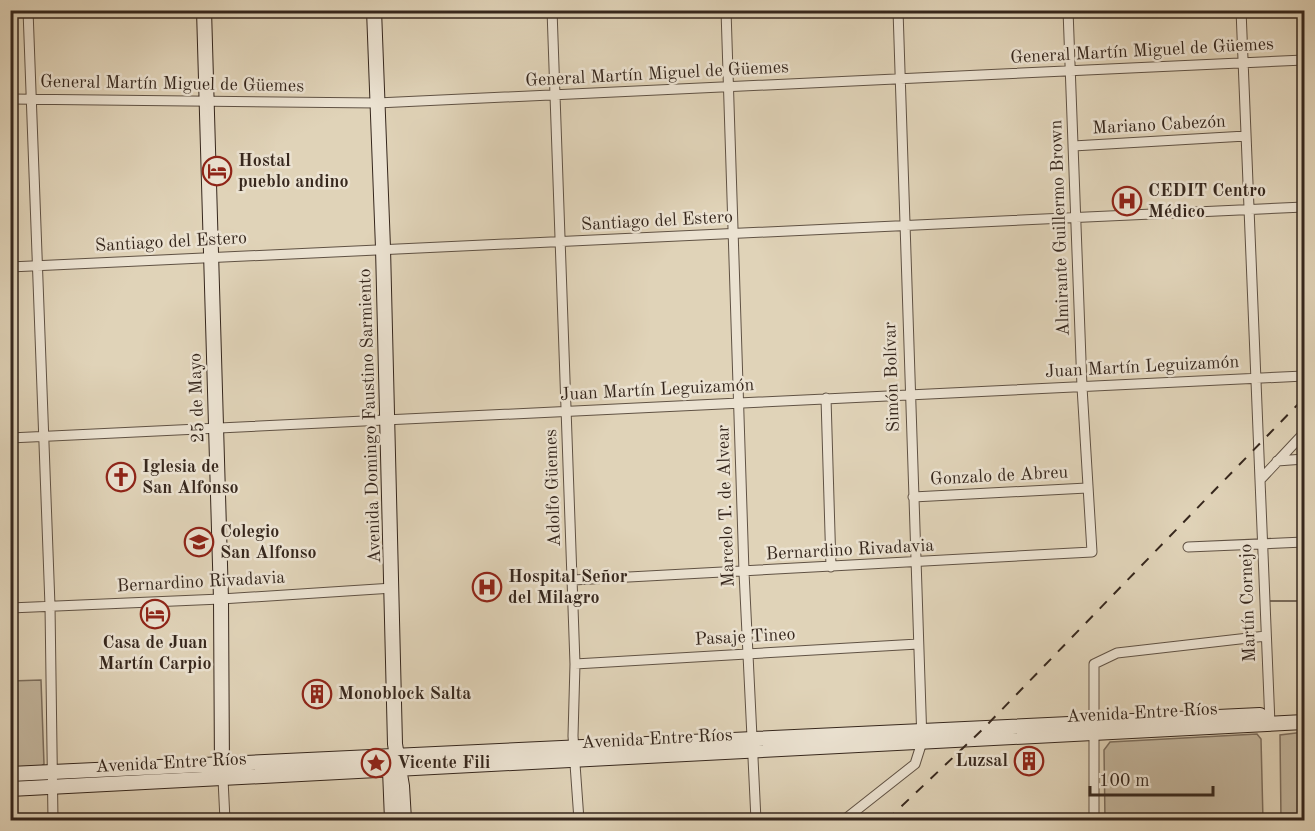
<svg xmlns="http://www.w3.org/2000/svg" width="1315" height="831" viewBox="0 0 1315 831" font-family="'Old Standard TT',serif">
<rect width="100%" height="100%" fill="#e0d3b8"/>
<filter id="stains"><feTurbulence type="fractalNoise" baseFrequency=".00333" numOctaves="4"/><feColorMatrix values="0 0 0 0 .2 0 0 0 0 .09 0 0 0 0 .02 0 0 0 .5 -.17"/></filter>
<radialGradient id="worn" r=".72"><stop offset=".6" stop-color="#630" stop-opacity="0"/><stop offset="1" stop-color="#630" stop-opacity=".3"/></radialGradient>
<path fill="#c3b69e" stroke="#7c6e5e" stroke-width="1.5" d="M41,680L44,764L38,768L11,769V681Z
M1304,732V820H1281L1280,735Z
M1257,734L1261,739L1263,820H1105L1104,750L1110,742Z"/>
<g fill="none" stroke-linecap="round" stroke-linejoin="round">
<path stroke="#796b5a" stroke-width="2" d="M1270,601H1304"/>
<g stroke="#605244" stroke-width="11">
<path id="minor" d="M28,10L50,606L53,820
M552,10L575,664L573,736L579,820
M726,10L744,572L756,820
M1241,10L1260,480
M10,99L377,103L1304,60
M1073,146L1246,136
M10,267L1304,207
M826,398L831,567
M10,438L1304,376
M1277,461L1304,459
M913,497L1087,488
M1188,547L1304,542
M573,580L1092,552L1082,387L1068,10
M10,608L221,599L393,588
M575,664L918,644
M1270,724L1260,480L1304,433
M223,779L225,820
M844,820L915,764L922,742L898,10
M1060,820L1094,819
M1094,820V664L1117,653L1266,636"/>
</g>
<g stroke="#36271d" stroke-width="16">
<path id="secondary" d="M204,10L221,599L222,771
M374,10L383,248L395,744L402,786L404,820
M390,770L392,820
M10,774L1260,715
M10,789L1304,722"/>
</g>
<use href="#minor" stroke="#ebe2d1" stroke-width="9"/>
<use href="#secondary" stroke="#ebe2d1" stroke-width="14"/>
<path stroke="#36271d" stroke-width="2" stroke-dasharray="10 10" stroke-linecap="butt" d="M887,820L982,730L1304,398"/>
</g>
<defs>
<g id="hotel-ring" transform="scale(1.5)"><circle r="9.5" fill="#ebe2d1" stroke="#8f2418" stroke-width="1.5"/><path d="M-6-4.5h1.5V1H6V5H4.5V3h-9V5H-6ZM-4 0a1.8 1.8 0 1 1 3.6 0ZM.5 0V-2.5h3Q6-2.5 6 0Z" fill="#8f2418"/></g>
<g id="hospital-ring" transform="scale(1.5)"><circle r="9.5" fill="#ebe2d1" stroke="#8f2418" stroke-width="1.5"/><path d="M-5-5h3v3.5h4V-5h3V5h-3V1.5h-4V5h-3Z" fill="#8f2418"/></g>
<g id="church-ring" transform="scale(1.5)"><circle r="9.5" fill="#ebe2d1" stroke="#8f2418" stroke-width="1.5"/><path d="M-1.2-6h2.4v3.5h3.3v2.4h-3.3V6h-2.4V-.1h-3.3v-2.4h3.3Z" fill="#8f2418"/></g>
<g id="school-ring" transform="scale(1.5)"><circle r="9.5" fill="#ebe2d1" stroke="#8f2418" stroke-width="1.5"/><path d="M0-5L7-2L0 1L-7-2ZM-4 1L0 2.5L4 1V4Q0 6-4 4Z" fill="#8f2418"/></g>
<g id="building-ring" transform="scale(1.5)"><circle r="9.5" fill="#ebe2d1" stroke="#8f2418" stroke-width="1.5"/><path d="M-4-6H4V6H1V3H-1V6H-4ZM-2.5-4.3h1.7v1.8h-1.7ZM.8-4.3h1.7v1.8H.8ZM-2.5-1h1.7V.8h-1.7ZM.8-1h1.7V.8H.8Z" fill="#8f2418"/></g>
<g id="sight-ring" transform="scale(1.5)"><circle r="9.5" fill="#ebe2d1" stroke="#8f2418" stroke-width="1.5"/><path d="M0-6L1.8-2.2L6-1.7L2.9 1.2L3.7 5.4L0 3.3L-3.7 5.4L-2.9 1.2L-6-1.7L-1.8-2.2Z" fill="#8f2418"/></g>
</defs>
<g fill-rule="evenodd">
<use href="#hotel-ring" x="217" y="171"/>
<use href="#hospital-ring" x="1127" y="201"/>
<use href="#church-ring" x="121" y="477"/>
<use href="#school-ring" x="199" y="542"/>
<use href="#hospital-ring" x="487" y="587"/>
<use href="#hotel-ring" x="155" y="614"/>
<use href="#building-ring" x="317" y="694"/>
<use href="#building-ring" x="1029" y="761"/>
<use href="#sight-ring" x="376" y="763"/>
</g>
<g text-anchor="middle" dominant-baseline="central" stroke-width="5" stroke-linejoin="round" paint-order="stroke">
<g font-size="18" fill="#36271d" stroke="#ebe2d1">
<text transform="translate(1142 51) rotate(-3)">General Martín Miguel de Güemes</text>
<text transform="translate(657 74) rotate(-3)">General Martín Miguel de Güemes</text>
<text transform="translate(172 84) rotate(1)">General Martín Miguel de Güemes</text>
<text transform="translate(1159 125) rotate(-3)">Mariano Cabezón</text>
<text transform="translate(657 221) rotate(-3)">Santiago del Estero</text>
<text transform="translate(1060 228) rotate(-92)">Almirante Guillermo Brown</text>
<text transform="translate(171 242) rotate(-3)">Santiago del Estero</text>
<text transform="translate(1142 367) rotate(-3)">Juan Martín Leguizamón</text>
<text transform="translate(892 377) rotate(-92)">Simón Bolívar</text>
<text transform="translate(657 390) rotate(-3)">Juan Martín Leguizamón</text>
<text transform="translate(197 398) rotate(-92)">25 de Mayo</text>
<text transform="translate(370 416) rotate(-92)">Avenida Domingo Faustino Sarmiento</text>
<text transform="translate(999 476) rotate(-3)">Gonzalo de Abreu</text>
<text transform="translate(553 488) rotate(-92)">Adolfo Güemes</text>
<text transform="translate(726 506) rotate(-92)">Marcelo T. de Alvear</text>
<text transform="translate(850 550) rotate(-3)">Bernardino Rivadavia</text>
<text transform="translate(201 582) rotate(-3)">Bernardino Rivadavia</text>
<text transform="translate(1248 603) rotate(-92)">Martín Cornejo</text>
<text transform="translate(745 637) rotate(-3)">Pasaje Tineo</text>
<text transform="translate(1142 713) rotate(-3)">Avenida Entre Ríos</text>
<text transform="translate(657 739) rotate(-3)">Avenida Entre Ríos</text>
<text transform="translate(171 763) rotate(-3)">Avenida Entre Ríos</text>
</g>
<g font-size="18" font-weight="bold" fill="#36271d" stroke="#ebe2d1" text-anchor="start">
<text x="238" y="161">Hostal<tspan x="238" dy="21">pueblo andino</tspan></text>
<text x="1148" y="191">CEDIT Centro<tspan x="1148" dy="21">Médico</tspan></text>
<text x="142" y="467">Iglesia de<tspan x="142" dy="21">San Alfonso</tspan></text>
<text x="220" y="532">Colegio<tspan x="220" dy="21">San Alfonso</tspan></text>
<text x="508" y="577">Hospital Señor<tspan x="508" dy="21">del Milagro</tspan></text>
<text x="155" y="643" text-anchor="middle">Casa de Juan<tspan x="155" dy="21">Martín Carpio</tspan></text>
<text x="338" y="694">Monoblock Salta</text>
<text x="1008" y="761" text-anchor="end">Luzsal</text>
<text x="397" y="763">Vicente Fili</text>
</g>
</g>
<rect width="1315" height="831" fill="none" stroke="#e0d3b8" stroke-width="36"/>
<rect x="12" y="12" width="1291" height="807" fill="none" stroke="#36271d" stroke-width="3"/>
<rect x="18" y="18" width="1279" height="795" fill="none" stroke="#36271d" stroke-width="1.5"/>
<path d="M1090 786v9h123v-9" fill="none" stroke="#36271d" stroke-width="3"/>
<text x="1099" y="786" font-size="18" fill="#36271d" stroke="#ebe2d1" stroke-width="4.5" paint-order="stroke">100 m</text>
<rect width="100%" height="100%" filter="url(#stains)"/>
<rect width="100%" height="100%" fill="url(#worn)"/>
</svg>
